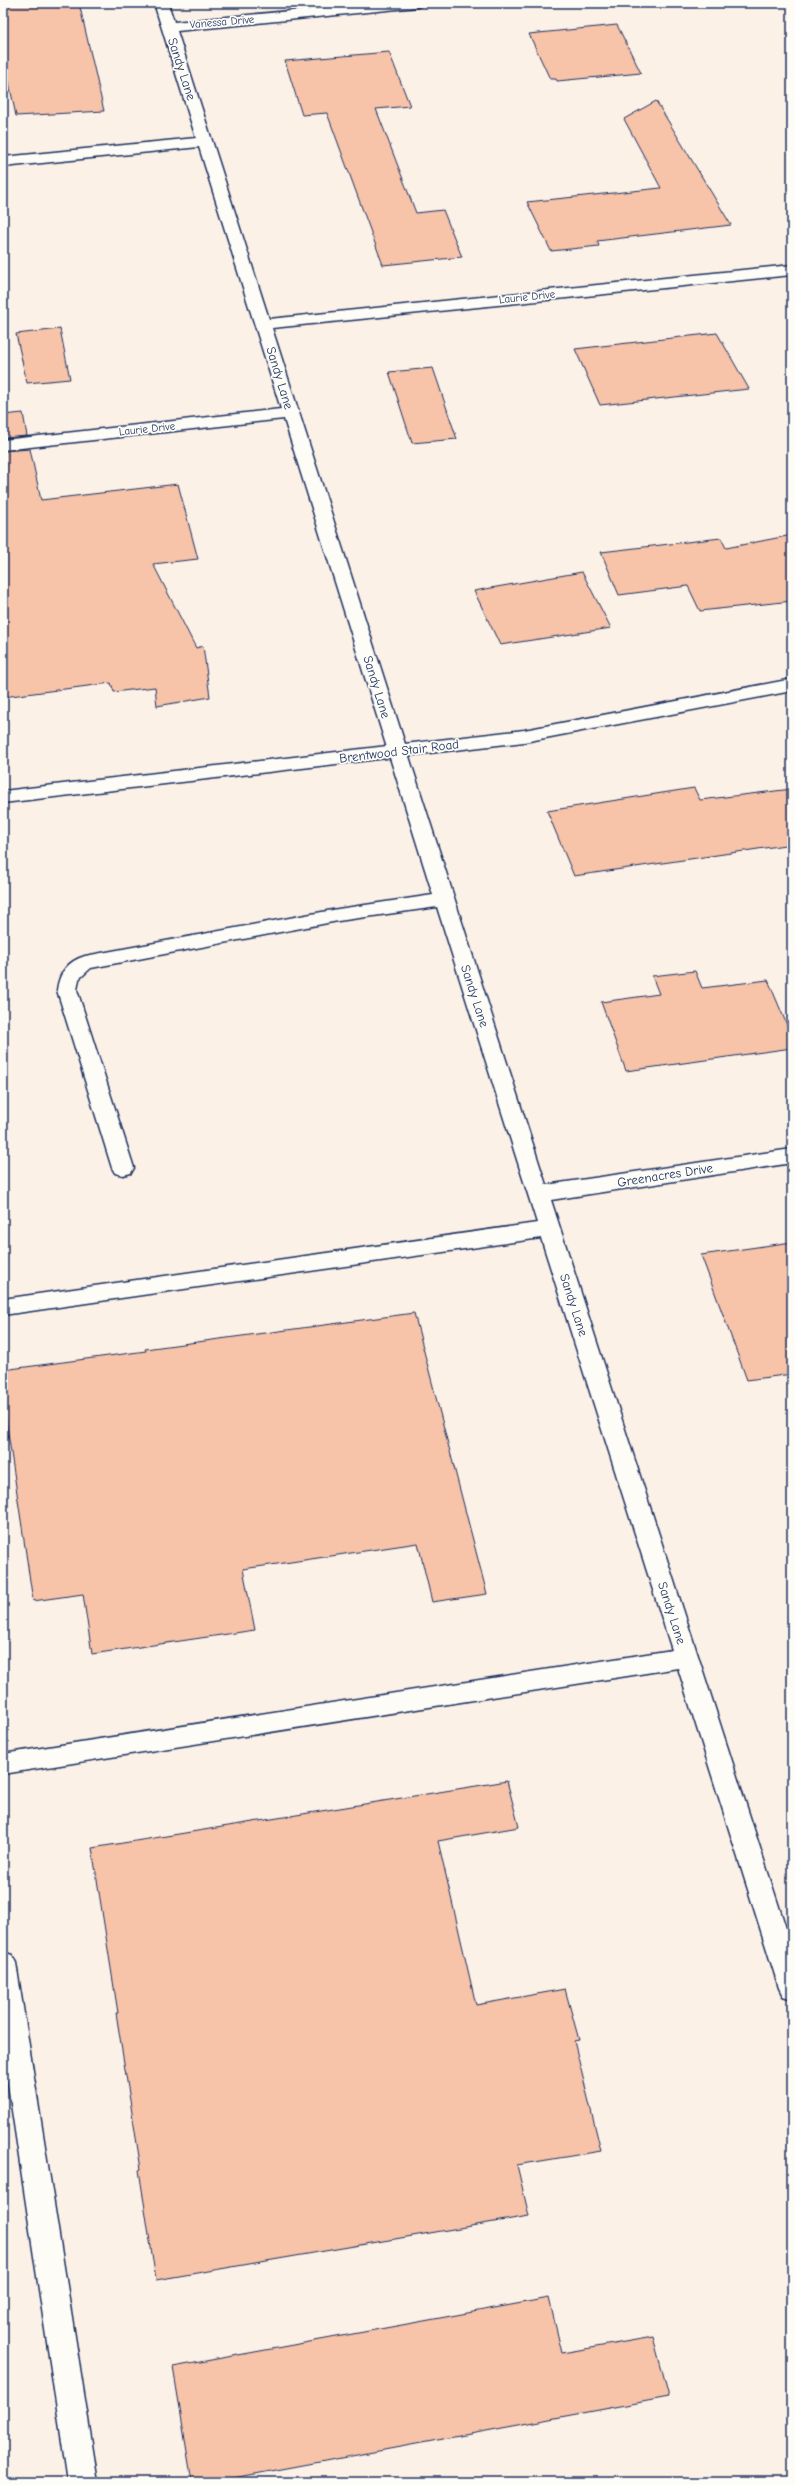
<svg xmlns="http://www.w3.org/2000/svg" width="795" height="2485" viewBox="0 0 795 2485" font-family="'Comic Neue',sans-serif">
<rect width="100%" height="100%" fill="#fcf1e7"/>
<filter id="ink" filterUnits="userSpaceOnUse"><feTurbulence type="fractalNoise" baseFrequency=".025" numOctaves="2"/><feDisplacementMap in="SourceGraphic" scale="8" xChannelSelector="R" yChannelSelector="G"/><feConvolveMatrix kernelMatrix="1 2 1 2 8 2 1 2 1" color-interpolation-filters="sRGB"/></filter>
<g filter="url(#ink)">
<path fill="#f7c3a9" stroke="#1b2f5e" d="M3,3H79L104,111L16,116L3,54Z
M617,25L641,73L557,81L556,79H550L529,34Z
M389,52L410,106L376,109L416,213L443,210L462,257L383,265L327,113L302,115L285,61Z
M656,101L731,225L597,241L599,246L551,251L527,202L661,188L624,119Z
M60,329L70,379L27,383L16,334Z
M717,333L749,389L600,405L575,349Z
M433,368L457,439L412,443L389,372Z
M23,413L27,436L3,438V415Z
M30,449L41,500L178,484L198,559L153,564L196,648L203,646L210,697L157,706L155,687L114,692L111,683L3,697V451Z
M792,535V601L700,611L688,586L619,595L601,552L721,538L726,548Z
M582,572L611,628L500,645L474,591Z
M694,788L700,800L792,789V844L574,876L547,811Z
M695,971L702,988L768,980L792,1037V1048L626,1071L601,1002L659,994L652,976Z
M792,1242V1374L747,1380L701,1255Z
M414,1313L487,1594L432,1602L418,1543L291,1562L243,1569L255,1630L92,1654L83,1594L33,1601L3,1399V1370L146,1351L145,1349Z
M507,1781L519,1827L438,1841L476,2005L565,1989L579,2040L574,2041L601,2151L517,2165L529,2216L156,2280L139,2170L141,2169L116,2013H118L92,1848Z
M549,2298L562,2353L653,2337L669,2397L212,2482H192L173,2367Z"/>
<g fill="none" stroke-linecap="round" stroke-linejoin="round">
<g stroke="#1b2f5e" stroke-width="3">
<path id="minor" d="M154,3H168L174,22L374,3H425L418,7L177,31L269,319L792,265V275L272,328L546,1185L792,1149V1163L551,1200L792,1947V1999L783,1996L779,1988L678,1668L3,1774V1754L672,1650L541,1238L3,1315V1299L537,1223L437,907L338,921L91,968L79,979L77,990L134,1168L131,1173L123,1175L115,1173L112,1168L57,990C59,973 68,961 85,956L338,909L433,895L284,419L3,450V440L281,409L199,147L3,167V157L196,138Z
M3,1952L12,1955L16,1963L98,2482H68L3,2051Z"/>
</g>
<g stroke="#1b2f5e" stroke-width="3">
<path id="major" d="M792,679V691L524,742L3,803V791L524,730Z"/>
</g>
<use href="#minor" fill="#fdfcf7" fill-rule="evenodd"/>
<use href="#major" fill="#fdfcf7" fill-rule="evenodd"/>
</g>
</g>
<g text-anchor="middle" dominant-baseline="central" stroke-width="3.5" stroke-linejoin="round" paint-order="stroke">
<g font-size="11" fill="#1b2f5e" stroke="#fdfcf7">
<text transform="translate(222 22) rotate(-5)">Vanessa Drive</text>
<text transform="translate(527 297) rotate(-6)">Laurie Drive</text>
<text transform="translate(147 429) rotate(-6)">Laurie Drive</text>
</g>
<g font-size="13" fill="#1b2f5e" stroke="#fdfcf7">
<text transform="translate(182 69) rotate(72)">Sandy Lane</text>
<text transform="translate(280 378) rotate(73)">Sandy Lane</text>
<text transform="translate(377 687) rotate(73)">Sandy Lane</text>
<text transform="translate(399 751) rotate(-7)">Brentwood Stair Road</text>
<text transform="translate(475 996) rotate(72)">Sandy Lane</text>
<text transform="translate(665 1175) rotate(-9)">Greenacres Drive</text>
<text transform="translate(574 1305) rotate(72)">Sandy Lane</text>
<text transform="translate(672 1613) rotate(72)">Sandy Lane</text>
</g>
</g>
<rect width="795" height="2485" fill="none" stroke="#fdfcf7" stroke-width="16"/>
<rect x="8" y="8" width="779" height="2469" fill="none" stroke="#1b2f5e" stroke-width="1.5" filter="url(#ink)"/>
</svg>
